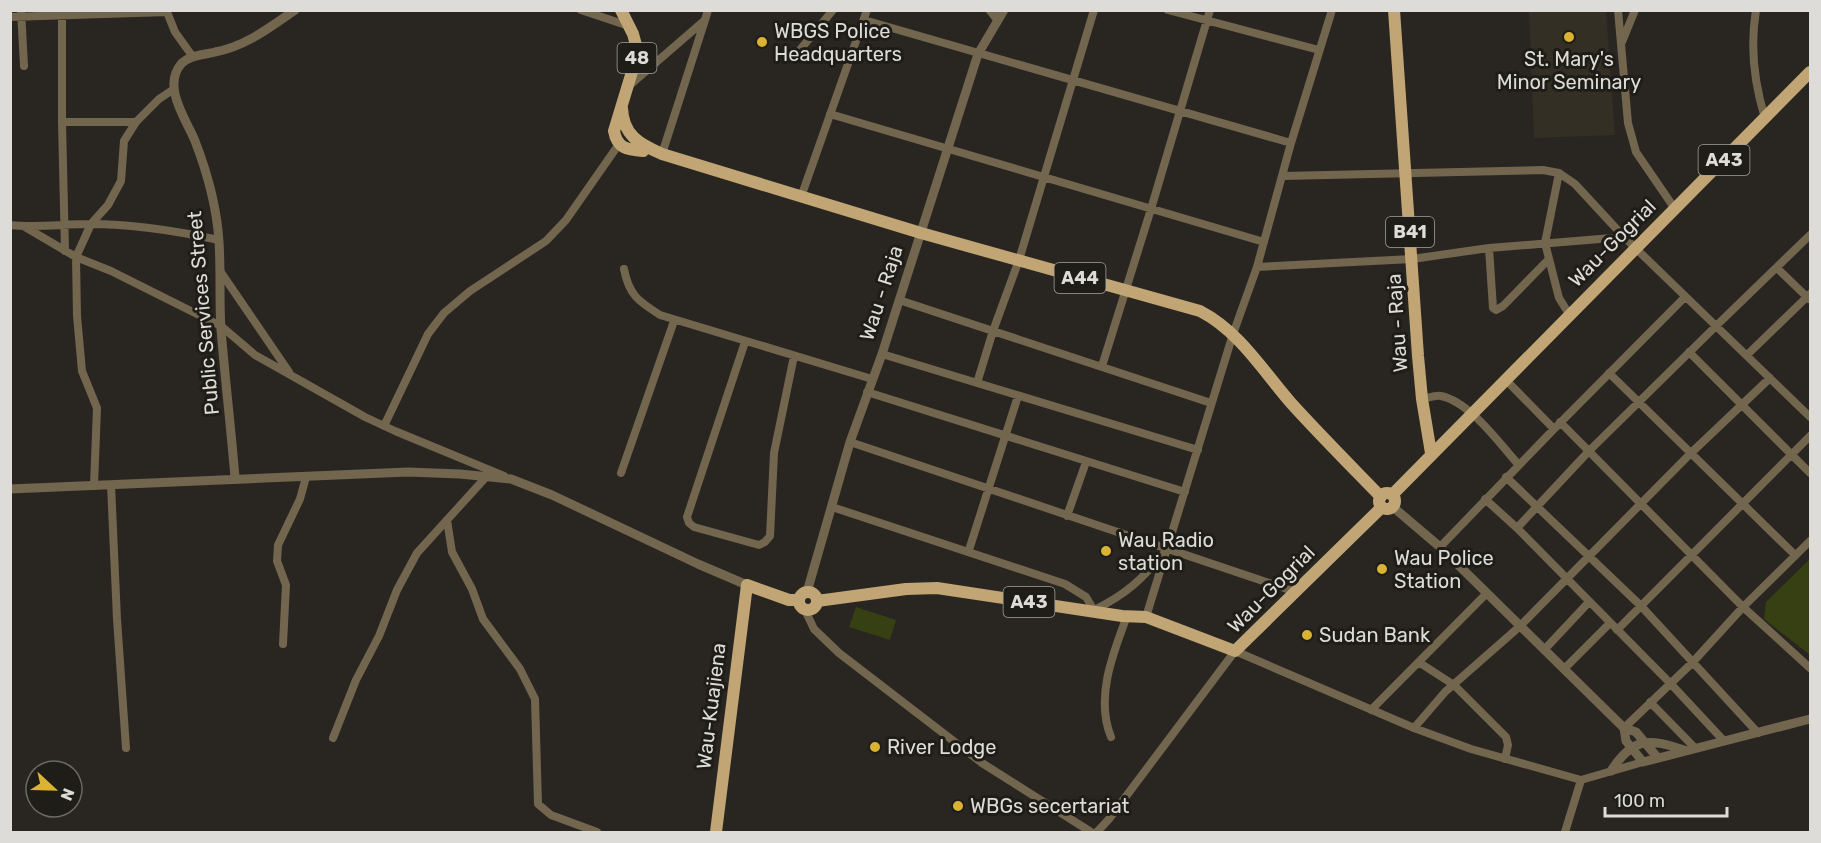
<svg xmlns="http://www.w3.org/2000/svg" width="1821" height="843" viewBox="0 0 1821 843" font-family="Rubik,sans-serif">
<rect width="100%" height="100%" fill="#292621"/>
<path fill="#332f24" d="M1529,11H1606L1615,135L1534,138Z"/>
<path fill="#374013" d="M1810,559V655L1764,619L1766,602Z
M856,607L896,620L890,640L849,627Z"/>
<g fill="none" stroke-linecap="round" stroke-linejoin="round">
<path stroke="#73664f" stroke-width="8" d="M21,10L24,66
M581,10L629,26
M1168,10L1319,50
M1618,10L1628,123L1636,152L1675,209
M1756,10C1750,47 1754,83 1765,118
M62,16V122L65,251
M10,17L167,12L175,32L193,57
M864,20L1291,143
M1622,42L1635,10
M799,51L833,10
M630,85L705,20L708,10
M830,114L1264,242
M62,122H136
M662,154L705,20
M1559,173L1545,243L1559,298L1569,314
M1283,176L1543,170L1559,173L1575,184L1624,237L1716,326L1810,235
M801,197L867,10
M10,225C37,228 63,224 90,224C133,224 177,231 219,240
M25,227L76,257L111,271L221,326L255,355L365,417L395,431L504,476
M1489,248L1493,308L1496,310L1503,306L1549,259
M1257,267L1412,259L1489,248L1624,237
M1777,268L1809,299
M624,269C629,295 638,301 660,315L872,379
M220,271L289,372
M899,300L1211,403
M745,342L687,517L689,523L694,527L759,545L765,542L770,536L774,453L794,356
M1689,352L1810,473
M882,354L1198,450
M1747,355L1810,294
M1102,366L1151,209L1210,10
M1609,373L1795,555
M1505,379L1554,429
M977,383L993,331L1019,260L1094,10
M867,392L1185,492
M1422,399C1428,398 1435,395 1441,396C1470,402 1499,443 1518,464
M1560,422L1743,607L1692,663L1624,728
M384,426L428,334L444,313L470,291L546,241L566,220L619,144
M850,442L1296,592
M621,473L674,321
M1506,477L1641,606L1758,733
M111,485L117,619L126,748
M94,486L97,408L82,371L77,316L76,257L91,224L108,205L121,181L124,141L136,122L159,99L174,89
M1485,499L1517,528L1670,683L1724,741
M832,507L1065,584L1086,597L1094,610C1127,594 1142,579 1166,551
M1067,516L1086,462
M447,520L452,552L472,589L483,619L520,669L535,699L538,804L551,815L597,832
M1517,528L1589,451L1716,326L1810,417
M1810,541L1743,607L1810,668
M1440,547L1554,429L1685,297
M969,550L1018,396
M805,610L814,629L839,653L982,763L1091,832
M1146,617L1233,334L1257,267L1291,143L1332,10
M1617,630L1810,436
M283,644L286,585L277,561L278,545L300,499L306,477
M1544,650L1589,602
M1420,663L1454,685L1506,737L1508,745L1505,759
M1564,669L1610,623
M1650,702L1695,748
M1371,710L1486,594
M1414,728L1445,692L1519,627L1690,454L1770,378
M1111,737C1095,698 1113,653 1127,616
M333,738L356,680L379,636L397,590L417,553L486,477
M1097,832L1109,819L1235,651L1414,728L1471,749L1581,780L1643,762
M1565,832L1581,780"/>
<path stroke="#73664f" stroke-width="9" d="M990,10L998,20
M235,478C231,428 225,379 221,329C219,300 221,271 219,242C217,209 207,172 195,141C186,119 162,87 181,64C189,55 204,55 215,52C246,46 269,28 295,10
M10,489L408,472L460,474L511,479L552,495L698,564L747,585
M1393,507L1440,547L1624,728L1636,732L1657,757
M807,592L850,442L882,354L978,54L1004,10
M1624,728L1626,741L1643,762L1810,719
M1611,771C1633,737 1648,738 1684,750"/>
<path stroke="#c1a575" stroke-width="12" d="M621,10L633,34L638,52L614,131C617,148 627,150 643,151L644,146
M1394,10L1418,356L1422,399L1431,453
M622,108C623,135 639,144 662,154L921,233L1200,311C1239,331 1263,371 1291,403C1320,435 1351,466 1381,497
M1379 501a8 8 0 1 1 16 0a8 8 0 1 1-16 0Z
M1392,495L1810,72
M799 601a9 9 0 1 1 18 0a9 9 0 1 1-18 0Z
M817,601L906,589L937,588L1122,616L1146,617L1235,651L1382,507
M716,832L747,585L789,600H799"/>
</g>
<g fill="#dab333" stroke="#1f1d17" stroke-width="2">
<circle cx="1569" cy="37" r="6"/>
<circle cx="762" cy="42" r="6"/>
<circle cx="1106" cy="551" r="6"/>
<circle cx="1382" cy="569" r="6"/>
<circle cx="1307" cy="635" r="6"/>
<circle cx="875" cy="747" r="6"/>
<circle cx="958" cy="806" r="6"/>
</g>
<g text-anchor="middle" dominant-baseline="central" stroke-width="6" stroke-linejoin="round" paint-order="stroke">
<g fill="#1f1d17" stroke="#a5a39f" stroke-width="1.5">
<rect x="617.5" y="43" width="39" height="30" rx="4.5"/>
<rect x="1698.5" y="145" width="51" height="30" rx="4.5"/>
<rect x="1386" y="217" width="48" height="30" rx="4.5"/>
<rect x="1054.5" y="263" width="51" height="30" rx="4.5"/>
<rect x="1003.5" y="587" width="51" height="30" rx="4.5"/>
</g>
<g font-size="18" font-weight="bold" fill="#dedcd9">
<text x="637" y="58">48</text>
<text x="1724" y="160">A43</text>
<text x="1410" y="232">B41</text>
<text x="1080" y="278">A44</text>
<text x="1029" y="602">A43</text>
</g>
<g font-size="20" fill="#dedcd9" stroke="#1f1d17" text-anchor="start">
<text x="774" y="31">WBGS Police<tspan x="774" dy="23">Headquarters</tspan></text>
<text x="1569" y="59" text-anchor="middle">St. Mary's<tspan x="1569" dy="23">Minor Seminary</tspan></text>
<text x="1118" y="540">Wau Radio<tspan x="1118" dy="23">station</tspan></text>
<text x="1394" y="558">Wau Police<tspan x="1394" dy="23">Station</tspan></text>
<text x="1319" y="635">Sudan Bank</text>
<text x="887" y="747">River Lodge</text>
<text x="970" y="806">WBGs secertariat</text>
</g>
<g font-size="20" fill="#dedcd9" stroke="#1f1d17">
<text transform="translate(1612 243) rotate(-45)">Wau-Gogrial</text>
<text transform="translate(881 293) rotate(-72)">Wau - Raja</text>
<text transform="translate(203 313) rotate(-95)">Public Services Street</text>
<text transform="translate(1397 323) rotate(-94)">Wau - Raja</text>
<text transform="translate(1271 589) rotate(-45)">Wau-Gogrial</text>
<text transform="translate(711 706) rotate(-83)">Wau-Kuajiena</text>
</g>
</g>
<rect width="1821" height="843" fill="none" stroke="#dedcd9" stroke-width="24"/>
<g transform="translate(54 789) rotate(112)"><circle r="28" fill="#1f1d17" stroke="#6b6965" stroke-width="1.5"/>
<path d="M0-4.5L10 22L0 15L-10 22Z" fill="#dab333"/>
<text y="-9" font-size="16" font-weight="bold" text-anchor="middle" fill="#dedcd9">N</text>
</g>
<path d="M1605 807v9h122v-9" fill="none" stroke="#dedcd9" stroke-width="3"/>
<text x="1614" y="807" font-size="18" fill="#dedcd9" stroke="#1f1d17" stroke-width="4.5" paint-order="stroke">100 m</text>
</svg>
